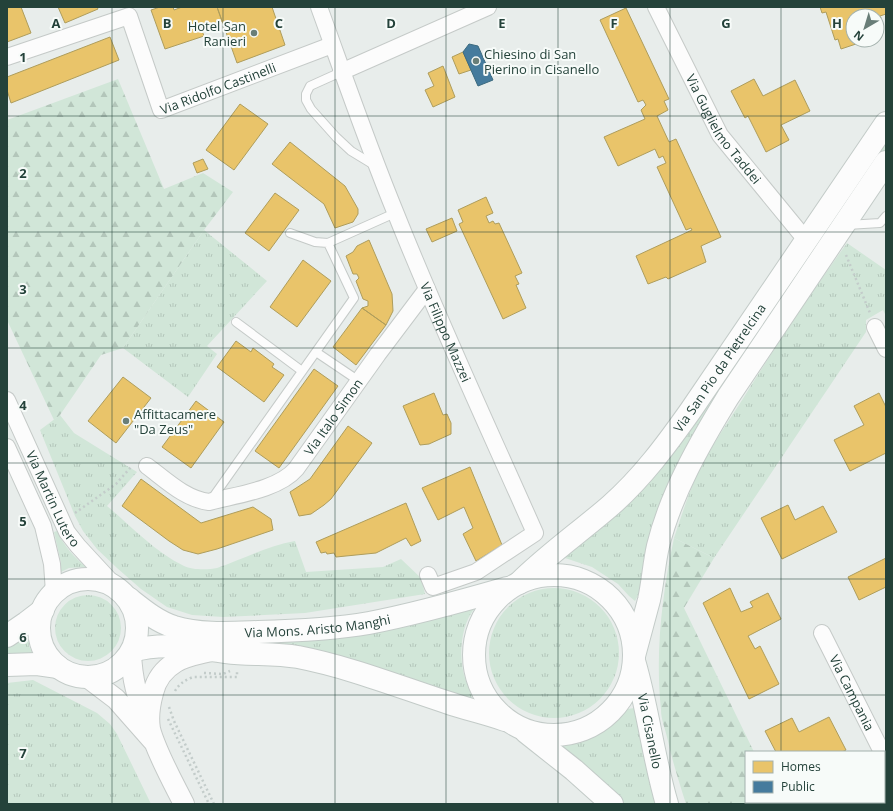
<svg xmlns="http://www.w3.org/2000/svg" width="893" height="811" viewBox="0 0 893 811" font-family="'Open Sans',sans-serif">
<defs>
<pattern id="grass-tufts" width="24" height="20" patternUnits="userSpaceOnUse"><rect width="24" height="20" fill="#d1e6d8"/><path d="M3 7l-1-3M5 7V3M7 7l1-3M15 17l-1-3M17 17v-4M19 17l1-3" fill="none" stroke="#b3c6ba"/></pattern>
<pattern id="forest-firs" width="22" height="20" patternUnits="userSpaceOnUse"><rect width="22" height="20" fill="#d1e6d8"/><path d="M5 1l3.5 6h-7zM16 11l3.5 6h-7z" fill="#b3c6ba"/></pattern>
</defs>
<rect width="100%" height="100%" fill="#e8edeb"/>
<path fill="url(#grass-tufts)" d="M886,137V150L714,405L641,590L635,601L629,596L618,584L592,567L562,557L620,507Z
M204,230L267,281L207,346L217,354L188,397L123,348Z
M847,243L886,270V316L883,310L866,320V332L714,558L674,538C681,517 688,495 697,475C710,448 728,422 744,397C777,344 811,293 847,243Z
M60,415L74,433L137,472L107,506C131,526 155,552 184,566C192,570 208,570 217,568C243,559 267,546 295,541L306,572L383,567L401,559L421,578L425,594L305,613L223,617L192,615L167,607L141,589L117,568L97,549L83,531L75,516L40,430Z
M57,531C64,546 74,557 86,567L69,568L61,572V563L54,532Z
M489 653a65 65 0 1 1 130 0a65 65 0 1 1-130 0Z
M55 628a33 33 0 1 1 66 0a33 33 0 1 1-66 0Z
M473,605L474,609C460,627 458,660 466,681C468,687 471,692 472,698L470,704L253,644Z
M28,631L29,646L33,654L7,656V645Z
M33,680L97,713L110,724L117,734L151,804H7V683Z
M634,708L639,711L659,804H622L565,751L562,746L567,742L589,738L602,731L619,719L628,709Z"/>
<path fill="url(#forest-firs)" d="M118,79L164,189L203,173L233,192L204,230L123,348L101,355L60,415L54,420L7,320V120Z
M674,538L714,558L684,608L754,752H746V802H768L764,804H686C679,782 672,760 667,737C665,728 661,719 661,710C655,652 662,595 674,538Z"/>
<path fill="#e9c46a" stroke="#ae9d5c" d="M7,7H21L31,33L7,42Z
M58,7H97L98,9L65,23Z
M160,7H173L174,10L182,7H217L222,21L201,28L204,36L165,49L151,10Z
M217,7H272L285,45L237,63Z
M820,7H886V14L880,16L881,18L877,20V16H853V40L865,41L841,49L838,39L835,40L826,12L822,13Z
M626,8L669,99L664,101L668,110L657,116L669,142L676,139L721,237L701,246L706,262L668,279L666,277L648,284L636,256L692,230L691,228L686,230L657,167L666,163L663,156L659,158L655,149L618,166L604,137L645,119L641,110L646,105L643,100L638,102L600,20Z
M110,37L119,60L11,103L7,90V77Z
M463,52L471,70L459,74L452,57Z
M443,66L455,97L433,107L425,90L434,86L428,73Z
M754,79L763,96L795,80L810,111L781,125L789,140L766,152L748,116L745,118L731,91Z
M240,104L268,124L234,170L206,150Z
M290,142L345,186L358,209V214L353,222L335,228L324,204L272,164Z
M203,159L208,169L197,173L193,163Z
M275,193L299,210L269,251L245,233Z
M486,197L493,213L486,216L489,223L493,221L495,224L499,223L522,273L515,276L519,284L516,285L526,308L503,319L459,224L463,222L458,210Z
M452,218L457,231L432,242L426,229Z
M369,240L392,294L393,311L386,325L362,308L368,306V301L363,299L356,281L359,278L357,274H353L346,256L353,252L357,246Z
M303,260L331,281L297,327L270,307Z
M362,308L386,325L356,365L333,347Z
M236,341L251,352L253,348L274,364L272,367L284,375L264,402L217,367Z
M314,369L338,386L279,468L255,451Z
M123,377L151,398L116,443L88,421Z
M434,393L443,415L447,414L451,423V434L429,444L420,445L403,406Z
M879,393L886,407V453L850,471L834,440L864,425L854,406Z
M196,401L224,422L191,468L162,447Z
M348,426L372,443L331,499L324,505L311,514L299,516L290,492L310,479Z
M470,467L502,545L476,561L463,534L473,528L464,507L438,520L422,488Z
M141,479L201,523L253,507L271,519L273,530L217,549L198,554L183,550L169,541L122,506Z
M406,503L421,541L411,546L406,538L376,553L336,557L334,553L327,554L326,552L321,553L316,542Z
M788,505L795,520L823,506L837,532L782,559L761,518Z
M886,558V587L859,600L848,577Z
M730,588L741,612L753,607L750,602L768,593L781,619L748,636L755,649L760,646L779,684L749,699L703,603Z
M829,717L846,750L842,752H776L765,731L792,718L799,732Z
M801,802H831L832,804H802Z"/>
<path fill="#457b9d" stroke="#3b6a7f" d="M469,44L478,46L493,80L478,86L463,52Z"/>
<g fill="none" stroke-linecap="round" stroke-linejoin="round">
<g stroke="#c5cac8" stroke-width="10">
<path id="service" d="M341,72L310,86L306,94V100L311,109L336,137L351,151L374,165
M847,225L880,223L886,216
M290,233L315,242L328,243
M236,322L302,371
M316,352L359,381
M211,500L354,298L328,243L395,213"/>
</g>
<g stroke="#c5cac8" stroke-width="18">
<g id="minor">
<path id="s1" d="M319,7C344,76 368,146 396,214C439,322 488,427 535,533L476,572L433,587L428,575"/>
<path id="s2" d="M656,7L720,135L806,240"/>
<path id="s3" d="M7,57L129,16L161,110L332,45"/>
<path d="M341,72L488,7"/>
<path d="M875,327L886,349"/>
<path id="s4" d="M7,400L67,532L78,546L115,586"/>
<path d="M7,447L43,526L52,564L54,592"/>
<path id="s5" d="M147,466C166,480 185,499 209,502C235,495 278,490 296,469L378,354L427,289"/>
<path id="s6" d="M822,633L882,752"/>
</g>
</g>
<g stroke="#c5cac8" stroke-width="22">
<path id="tertiary" d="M131,653C132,679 137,698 147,722
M87,677L116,699L153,741
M184,804C173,782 156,752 150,729C148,717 150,704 153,693C156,680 164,669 176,662C186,656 199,654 211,651"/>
</g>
<g stroke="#c3cbc8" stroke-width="24">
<g id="secondary">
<circle cx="554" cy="655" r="80"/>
<circle cx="88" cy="628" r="49"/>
<path id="s7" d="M519,583C547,555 580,532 610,506C642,478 667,444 691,410L886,123"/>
<path id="s8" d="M128,598C142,609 156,621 174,627C200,635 230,633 258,632C294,631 334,629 369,623C416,614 462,601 507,588"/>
<path d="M7,636L26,623L43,610"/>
<path d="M132,651C162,642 196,648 226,652C250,655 274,653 298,657C349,667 397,686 446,702C466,709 485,713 505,720"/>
<path d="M634,656C639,637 644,618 649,600C653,582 654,563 658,546C671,493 700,443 728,397L886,162"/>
<path id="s9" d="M634,661C648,708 653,757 667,804"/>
<path d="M7,665L37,664L58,667"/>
<path d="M526,732L574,770L612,804"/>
</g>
</g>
<path stroke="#c3ccca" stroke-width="2.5" stroke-dasharray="2 3" stroke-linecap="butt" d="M846,255L870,313
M75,513L116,484L131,467
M204,673L223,674L230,671
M175,691C179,684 185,680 193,677H237V672
M169,707L174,721L214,804
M168,719L209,804"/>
<use href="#service" stroke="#fcfcfc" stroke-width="8"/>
<use href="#minor" stroke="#fcfcfc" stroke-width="16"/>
<use href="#tertiary" stroke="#fcfcfc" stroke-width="20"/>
<use href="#secondary" stroke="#fcfcfc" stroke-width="22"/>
</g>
<path fill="none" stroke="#24423a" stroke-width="1" stroke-opacity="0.55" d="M112,7V804M223,7V804M335,7V804M446,7V804M558,7V804M670,7V804M781,7V752M7,116H886M7,232H886M7,348H886M7,463H886M7,579H886M7,695H886M781,802V804"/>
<g fill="#697e78" stroke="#f7fbf9" stroke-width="1.5">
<circle cx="254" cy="33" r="4"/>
<circle cx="476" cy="61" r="4"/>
<circle cx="126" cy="421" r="4"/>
</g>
<g text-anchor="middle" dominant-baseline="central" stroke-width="4" stroke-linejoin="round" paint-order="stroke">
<g font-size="13" fill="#24423a" stroke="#f7fbf9" text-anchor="start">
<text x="246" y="26" text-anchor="end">Hotel San<tspan x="246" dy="15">Ranieri</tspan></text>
<text x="484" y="54">Chiesino di San<tspan x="484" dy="15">Pierino in Cisanello</tspan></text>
<text x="134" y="414">Affittacamere<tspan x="134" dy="15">"Da Zeus"</tspan></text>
</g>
<g font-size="13" fill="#24423a" stroke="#f7fbf9">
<text stroke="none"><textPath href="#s3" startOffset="289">Via Ridolfo Castinelli</textPath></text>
<text stroke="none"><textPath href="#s2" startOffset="140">Via Guglielmo Taddei</textPath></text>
<text stroke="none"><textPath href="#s1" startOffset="349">Via Filippo Mazzei</textPath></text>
<text stroke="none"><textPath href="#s7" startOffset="296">Via San Pio da Pietrelcina</textPath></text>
<text stroke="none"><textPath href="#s5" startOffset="231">Via Italo Simon</textPath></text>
<text stroke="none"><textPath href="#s4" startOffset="109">Via Martin Lutero</textPath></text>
<text stroke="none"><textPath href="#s8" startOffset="199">Via Mons. Aristo Manghi</textPath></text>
<text stroke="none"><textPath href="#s6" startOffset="67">Via Campania</textPath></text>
<text stroke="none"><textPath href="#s9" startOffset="72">Via Cisanello</textPath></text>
</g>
</g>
<g font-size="13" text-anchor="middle" font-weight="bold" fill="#24423a" stroke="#f7fbf9" stroke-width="4" stroke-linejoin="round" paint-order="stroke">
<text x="56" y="28">A</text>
<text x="167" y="28">B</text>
<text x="279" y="28">C</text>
<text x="391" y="28">D</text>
<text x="502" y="28">E</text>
<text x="614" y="28">F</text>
<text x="726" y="28">G</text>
<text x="837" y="28">H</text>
<text x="23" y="62">1</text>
<text x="23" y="178">2</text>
<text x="23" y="294">3</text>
<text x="23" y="410">4</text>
<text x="23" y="526">5</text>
<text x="23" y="642">6</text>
<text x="23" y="758">7</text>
</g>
<rect width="893" height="811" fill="none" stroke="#24423a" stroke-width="16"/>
<rect x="745" y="751" width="140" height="52" fill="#f7fbf9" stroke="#a3b1ad"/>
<rect x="753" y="761" width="20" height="12" fill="#e9c46a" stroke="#a3b1ad"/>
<text x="781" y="771" font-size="12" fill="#24423a">Homes</text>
<rect x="753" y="781" width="20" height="12" fill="#457b9d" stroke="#a3b1ad"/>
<text x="781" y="791" font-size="12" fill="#24423a">Public</text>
<g transform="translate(865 28) rotate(218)"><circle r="19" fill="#f7fbf9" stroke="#a3b1ad"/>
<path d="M0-3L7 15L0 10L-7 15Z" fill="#697e78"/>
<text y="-6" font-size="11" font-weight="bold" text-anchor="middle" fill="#24423a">N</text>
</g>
</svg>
